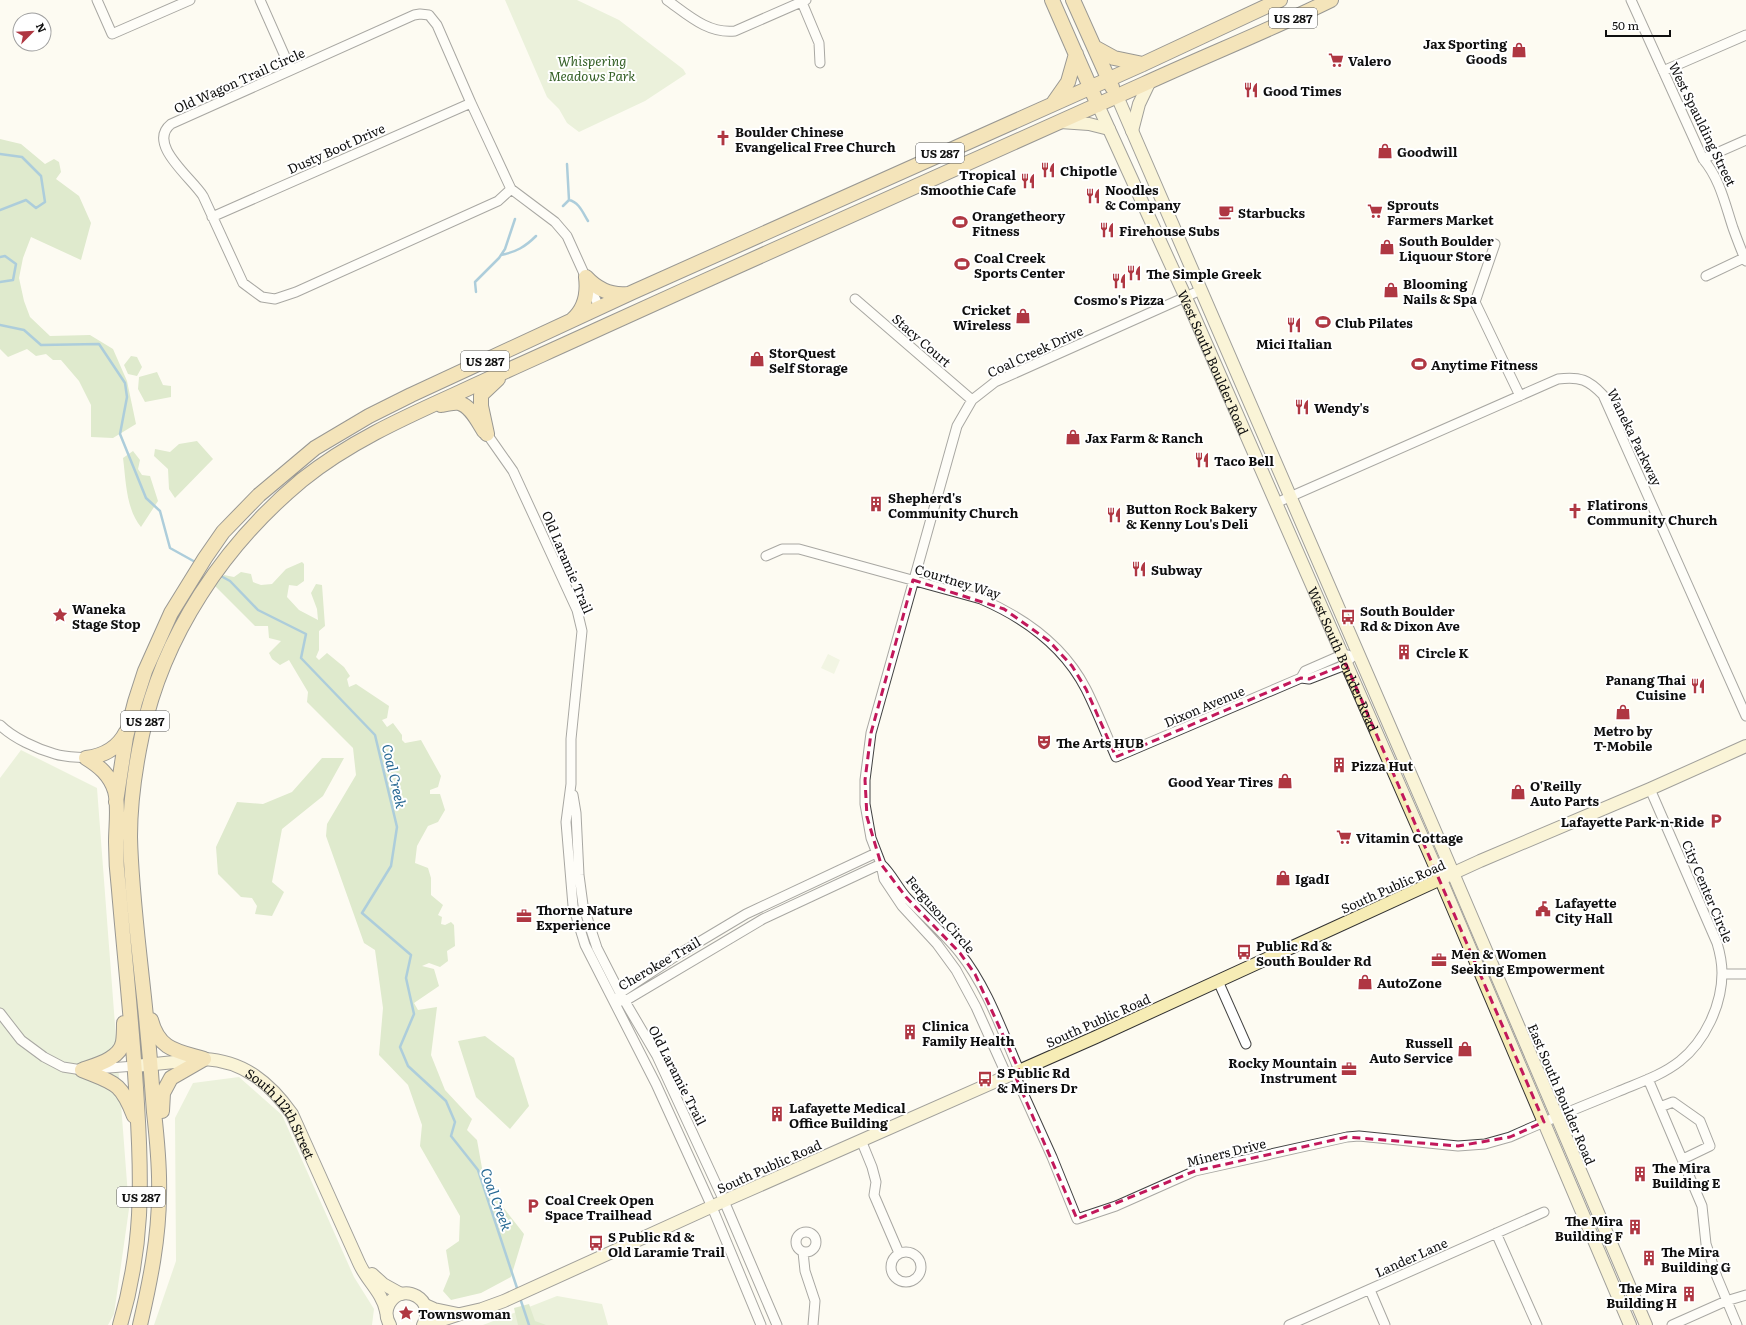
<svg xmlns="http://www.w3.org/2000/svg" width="1746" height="1325" viewBox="0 0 1746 1325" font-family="Literata,serif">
<rect width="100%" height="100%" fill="#fdfbf2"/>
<path fill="#d4e5bf" d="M505,0H577L619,20L683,69L686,74L645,101L579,132L567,123L559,109L547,97Z
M21,750L97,788L129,1209L114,1314L108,1325H0V778Z
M239,1077L282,1115L354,1277L374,1309L372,1325H154L176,1261L175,1118L193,1083Z
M557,1296L602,1304L608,1325H483Z"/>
<path fill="#bad4a0" d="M0,139L21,144L45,164L54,159L59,162L61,172L56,179L79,196L91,223L81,260L31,237L23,258L19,278L24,301L30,317L50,336L90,335L113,349L127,381L136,424L113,438L91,437V405L79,381L61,360H53L46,354L36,356L27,349L8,357L0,349Z
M131,356L137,357L142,367L137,376L128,374L124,365Z
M157,372L163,385L171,386V397L145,402L138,389L139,377Z
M197,441L213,459L175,498L169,489L168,469L154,456L155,449L170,452L179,444Z
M133,451L140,460L138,469L142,475L150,476L158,501L141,527C126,509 126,481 123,458Z
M302,562L304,564V581L297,586L289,585L287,597L299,610L318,620L317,609L311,593L316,584L322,585L325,626L319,631V650L316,657L319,660L327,653L344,667L350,676L347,679L349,687L356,684L389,706L387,718L382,720L387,727L393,723L402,735V740L405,743L421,740L441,776L438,787L430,790V794H440L445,810L438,822L428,826L417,846L415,863L428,868L431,878V895L443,905L438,915L442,917L441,924L445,925L451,922L454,925L455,946L447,951L448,961L440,967L429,963L422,966L434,969L439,986L414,1003L418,1010L437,1007L431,1055L445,1090L472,1119L467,1130L477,1140L482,1168L492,1193L524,1234L511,1277L481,1293L451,1300L443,1291L450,1274L446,1250L459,1241L460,1216L420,1146L422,1125L408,1085L379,1055L383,1008L375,950L364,943L326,836L327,824L356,775L353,748L307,702L308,692L289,660L280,665L272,659L269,653L281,641L269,638L268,626H255L215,586L224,575L234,577L241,572L251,574L253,582L261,585L272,584L286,569Z
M322,758H344L323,796L282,829L272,882L284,892L272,916L255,914L257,906L252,898L241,897L218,874L216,847L237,802L263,804L292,792Z
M485,1036L514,1058L529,1106L510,1129L476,1097L458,1041Z
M529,1304L535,1321L546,1325H518L514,1308Z"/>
<path fill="#e4edd0" d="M828,654L840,660L834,674L821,668Z"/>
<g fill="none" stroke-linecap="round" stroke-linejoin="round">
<path stroke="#4c96be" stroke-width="2.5" d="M0,154L22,157L41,176L45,202L36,208L26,200L0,210
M569,200C579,202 583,213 588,221
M563,206L569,200L567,164
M501,255C516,252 525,247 536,236
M0,257L5,256L16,264L13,280L0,282
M476,292L475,282L499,258L505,249L515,219
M0,325L24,330L41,345L99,344L125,383L127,397L120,434L146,498L160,511L170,548L197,563
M219,575L230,581L258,610L306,634L301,658L375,735L397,827L391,866L362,913L411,955L406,978L414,1014L400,1047L408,1066L446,1101L455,1122L451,1136L478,1170L518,1291
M520,1298L529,1325"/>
<g stroke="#424242" stroke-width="11">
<path id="street" d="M97,0L112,34L190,0
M260,0L291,70
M667,0C688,15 708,34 735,31L806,0
M801,0L819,43L820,63
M1631,0L1703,159C1720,179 1725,204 1733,228C1737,239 1741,250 1746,261
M420,14L429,15L437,25L471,103L511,189L498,201L296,292L275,299L262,297L243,283L203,196C192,178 146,144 171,124L414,15Z
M1663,71L1746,35
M1703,159L1746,140
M511,189L555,222L567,236L600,309
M212,217L471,103
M1495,244L1475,302L1520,396
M1706,276L1746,257
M855,299L972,400
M487,434L513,471L577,610L582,631L571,739V784L566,822L573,906L585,945L656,1084L712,1207L761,1325
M1276,503L1558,379C1580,376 1589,380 1603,395L1746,716
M766,556L782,549H799L981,599C1025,618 1064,646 1086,689C1097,711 1106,734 1116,757L1301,678L1309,679L1340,667L1357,653
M1301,678L1305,671L1337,657L1348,655
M0,725C13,738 37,749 55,754C64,757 76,757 86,758
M573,795L576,813L579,875L583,905L597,948L620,993L657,1056L724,1201L777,1325
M881,864C892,874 897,887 907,898C924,916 944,933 960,953C987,987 1002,1031 1019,1070
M1722,974H1746
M1218,981L1246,1044
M618,997L620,993L679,954L746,914L876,853
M619,1001H625L763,919L881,864
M0,1013L21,1040L44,1057L63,1067L82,1070L135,1066
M1014,1073L1052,1157L1077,1219L1116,1206L1195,1171L1347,1137L1359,1136L1458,1146L1485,1144L1510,1137C1545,1121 1581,1107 1617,1092C1638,1083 1661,1076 1680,1061C1705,1041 1722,1005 1722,973C1722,963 1720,953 1717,943L1650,789
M1007,1076L976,1007L956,970L937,944L902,906L884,879L881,864L871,838L865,804V780L871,733L957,426L972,400L995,382L1201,290
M1648,1079L1702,1206L1706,1244L1717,1277L1737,1325
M1660,1107L1673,1102L1700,1121L1710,1146L1683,1159
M861,1140L872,1167L876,1182L874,1195L899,1253
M796 1242a10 10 0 1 1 20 0a10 10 0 1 1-20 0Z
M1496,1233L1537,1325
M891 1267a15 15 0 1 1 30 0a15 15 0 1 1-30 0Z
M803,1252L805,1271L815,1301L813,1325
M1370,1290L1385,1325
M1289,1325L1544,1212
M1672,1325L1726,1301L1746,1295"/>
</g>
<g stroke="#313131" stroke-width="14">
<g id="secondary">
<path d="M1117,96L1432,824L1646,1325"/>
<path id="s1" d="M1098,105L1191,309L1441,880L1630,1325"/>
<path d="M1060,122L1089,124L1109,129"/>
<path d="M1132,131L1139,104L1150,81"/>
<path id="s2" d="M135,1066L204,1059C244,1061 270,1083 292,1114L359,1263C367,1281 382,1292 386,1311"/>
<path d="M372,1274L383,1284L401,1294"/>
<path d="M425,1305L434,1309L458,1314"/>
<path d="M390,1325C386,1318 385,1311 389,1304C402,1280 438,1300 423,1325"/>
<path d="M427,1325L460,1314L482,1309L504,1301L724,1201L1096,1037L1480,861L1650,789L1746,746"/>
</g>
</g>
<g stroke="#202020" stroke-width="16">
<path id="primary" d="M1052,0L1098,105
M1073,0L1112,87
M1094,47L1114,58L1143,64
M1054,102L1068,82L1076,54
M586,277C597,289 610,296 628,294
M572,320C585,309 588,293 586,277
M441,405C446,404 454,402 459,403C471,406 478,422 484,431
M487,434L481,406V395L498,379
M86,758C99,766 110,775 115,791C119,806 116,826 116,842C116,858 117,874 119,890C125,961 133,1032 137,1104C142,1183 143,1248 120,1325
M86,758C103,756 118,748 126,732
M116,802L126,737L135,702L145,671L171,613L205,558L223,532L259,495L315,448L369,416L411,395L633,292L1143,64L1280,0
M151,1020C159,1050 177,1051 204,1059
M82,1070C96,1065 120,1059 123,1042C124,1036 124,1029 124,1023
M82,1070C114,1083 121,1082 134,1116
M162,1111L163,1093L171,1078L204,1059
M140,1325C150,1282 159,1238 159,1194C160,1166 157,1139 154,1112C151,1068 147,1023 142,979C137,932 131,884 130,837C130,802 135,768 142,735C163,635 224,545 302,480C348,443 401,419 454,395C503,372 553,350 603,327C783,245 964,165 1144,84C1207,55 1270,30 1331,0"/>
</g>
<use href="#street" stroke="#fff" stroke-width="9"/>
<use href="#secondary" stroke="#f6ecb5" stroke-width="12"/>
<use href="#primary" stroke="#e9c877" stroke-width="14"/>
</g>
<path d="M0 0H1746V1325H0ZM913,580L1004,609L1049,641L1072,666L1086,689L1116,757L1301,678L1309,679L1346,664L1544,1122L1510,1137L1458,1146L1347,1137L1195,1171L1077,1219L1014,1073L1019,1070L975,974L960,953L906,897L881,864L867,817L865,780L871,733Z" fill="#fdfbf2" fill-opacity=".55" fill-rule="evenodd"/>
<path fill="none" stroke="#c2185b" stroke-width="3" stroke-dasharray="8 5" stroke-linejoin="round" d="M913,580L1004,609L1049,641L1072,666L1086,689L1116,757L1301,678L1309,679L1346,664L1544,1122L1510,1137L1458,1146L1347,1137L1195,1171L1077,1219L1014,1073L1019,1070L975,974L960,953L906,897L881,864L867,817L865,780L871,733Z"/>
<defs>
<g id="shop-bare" transform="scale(1.2)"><path d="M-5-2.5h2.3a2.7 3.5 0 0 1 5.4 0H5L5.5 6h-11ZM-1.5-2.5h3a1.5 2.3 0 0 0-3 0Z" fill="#af3742" stroke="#fff" stroke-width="2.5" paint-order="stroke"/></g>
<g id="supermarket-bare" transform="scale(1.2)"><path d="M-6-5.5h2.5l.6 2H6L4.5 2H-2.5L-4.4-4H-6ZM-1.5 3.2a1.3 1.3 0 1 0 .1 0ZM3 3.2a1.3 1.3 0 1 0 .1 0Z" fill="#af3742" stroke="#fff" stroke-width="2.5" paint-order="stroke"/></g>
<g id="restaurant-bare" transform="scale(1.2)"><path d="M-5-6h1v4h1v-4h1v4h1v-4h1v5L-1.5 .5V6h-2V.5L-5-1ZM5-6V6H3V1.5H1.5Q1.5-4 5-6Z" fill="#af3742" stroke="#fff" stroke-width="2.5" paint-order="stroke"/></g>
<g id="church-bare" transform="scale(1.2)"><path d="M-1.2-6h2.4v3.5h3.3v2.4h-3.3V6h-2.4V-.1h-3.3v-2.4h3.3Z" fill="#af3742" stroke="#fff" stroke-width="2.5" paint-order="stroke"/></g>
<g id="cafe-bare" transform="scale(1.2)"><path d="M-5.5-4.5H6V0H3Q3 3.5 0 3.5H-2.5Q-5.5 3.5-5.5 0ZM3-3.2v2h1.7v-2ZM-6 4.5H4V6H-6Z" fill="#af3742" stroke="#fff" stroke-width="2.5" paint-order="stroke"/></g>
<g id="stadium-bare" transform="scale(1.2)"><path d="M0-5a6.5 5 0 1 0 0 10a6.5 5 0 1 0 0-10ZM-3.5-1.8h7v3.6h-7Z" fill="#af3742" stroke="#fff" stroke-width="2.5" paint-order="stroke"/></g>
<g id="building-bare" transform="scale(1.2)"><path d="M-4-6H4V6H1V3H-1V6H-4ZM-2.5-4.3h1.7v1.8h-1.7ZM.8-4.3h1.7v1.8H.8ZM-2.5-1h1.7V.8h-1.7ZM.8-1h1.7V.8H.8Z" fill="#af3742" stroke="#fff" stroke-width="2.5" paint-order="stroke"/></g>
<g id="sight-bare" transform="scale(1.2)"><path d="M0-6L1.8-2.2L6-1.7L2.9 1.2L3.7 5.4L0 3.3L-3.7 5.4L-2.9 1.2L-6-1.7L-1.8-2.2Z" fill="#af3742" stroke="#fff" stroke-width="2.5" paint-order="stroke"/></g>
<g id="bus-bare" transform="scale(1.2)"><path d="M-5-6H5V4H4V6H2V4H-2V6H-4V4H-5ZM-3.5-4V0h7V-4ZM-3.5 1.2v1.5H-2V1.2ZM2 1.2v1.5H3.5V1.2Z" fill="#af3742" stroke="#fff" stroke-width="2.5" paint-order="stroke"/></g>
<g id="theatre-bare" transform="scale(1.2)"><path d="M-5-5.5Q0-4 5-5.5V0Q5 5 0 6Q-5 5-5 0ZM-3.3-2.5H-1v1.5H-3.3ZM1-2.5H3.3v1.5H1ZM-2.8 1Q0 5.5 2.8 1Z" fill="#af3742" stroke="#fff" stroke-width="2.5" paint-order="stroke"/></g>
<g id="parking-bare" transform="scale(1.2)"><path d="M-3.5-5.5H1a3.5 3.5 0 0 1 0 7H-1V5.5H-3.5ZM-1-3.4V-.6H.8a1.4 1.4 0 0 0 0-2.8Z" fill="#af3742" stroke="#fff" stroke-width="2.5" paint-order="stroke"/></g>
<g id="civic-bare" transform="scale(1.2)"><path d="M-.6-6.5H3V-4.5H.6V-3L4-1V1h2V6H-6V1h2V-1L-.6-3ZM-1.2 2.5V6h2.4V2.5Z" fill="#af3742" stroke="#fff" stroke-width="2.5" paint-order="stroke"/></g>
<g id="office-bare" transform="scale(1.2)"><path d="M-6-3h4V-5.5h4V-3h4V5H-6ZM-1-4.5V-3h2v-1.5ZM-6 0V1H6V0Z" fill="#af3742" stroke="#fff" stroke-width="2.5" paint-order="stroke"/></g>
</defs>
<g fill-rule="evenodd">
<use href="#shop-bare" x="1519" y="50"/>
<use href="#supermarket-bare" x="1336" y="60"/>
<use href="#restaurant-bare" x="1251" y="90"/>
<use href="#church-bare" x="723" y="138"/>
<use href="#shop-bare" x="1385" y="151"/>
<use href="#restaurant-bare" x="1048" y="170"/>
<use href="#restaurant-bare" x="1028" y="181"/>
<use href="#restaurant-bare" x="1093" y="196"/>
<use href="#supermarket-bare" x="1375" y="211"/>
<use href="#cafe-bare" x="1226" y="212"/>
<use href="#stadium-bare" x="960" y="222"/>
<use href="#restaurant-bare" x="1107" y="230"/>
<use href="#shop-bare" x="1387" y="247"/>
<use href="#stadium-bare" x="962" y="264"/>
<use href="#restaurant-bare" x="1134" y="273"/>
<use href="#restaurant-bare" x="1119" y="281"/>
<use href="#shop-bare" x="1391" y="290"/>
<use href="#shop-bare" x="1023" y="316"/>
<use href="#stadium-bare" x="1323" y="322"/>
<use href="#restaurant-bare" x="1294" y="325"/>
<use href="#shop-bare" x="757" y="359"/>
<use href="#stadium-bare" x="1419" y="364"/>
<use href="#restaurant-bare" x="1302" y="407"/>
<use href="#shop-bare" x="1073" y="437"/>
<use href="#restaurant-bare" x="1202" y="460"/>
<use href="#building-bare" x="876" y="504"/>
<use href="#church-bare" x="1575" y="511"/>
<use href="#restaurant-bare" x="1114" y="515"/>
<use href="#restaurant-bare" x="1139" y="569"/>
<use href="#sight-bare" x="60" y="615"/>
<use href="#bus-bare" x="1348" y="617"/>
<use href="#building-bare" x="1404" y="652"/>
<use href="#restaurant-bare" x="1698" y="686"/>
<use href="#shop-bare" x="1623" y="712"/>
<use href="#theatre-bare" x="1044" y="742"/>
<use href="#building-bare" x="1339" y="765"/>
<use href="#shop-bare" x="1285" y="781"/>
<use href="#shop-bare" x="1518" y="792"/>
<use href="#parking-bare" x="1716" y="821"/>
<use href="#supermarket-bare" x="1344" y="837"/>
<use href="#shop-bare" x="1283" y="878"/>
<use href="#civic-bare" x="1543" y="909"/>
<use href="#office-bare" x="524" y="916"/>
<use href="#bus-bare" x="1244" y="952"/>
<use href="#office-bare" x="1439" y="960"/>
<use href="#shop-bare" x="1365" y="982"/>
<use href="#building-bare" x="910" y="1032"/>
<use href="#shop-bare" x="1465" y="1049"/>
<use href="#office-bare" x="1349" y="1069"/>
<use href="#bus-bare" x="985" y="1079"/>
<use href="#building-bare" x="777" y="1114"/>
<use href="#building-bare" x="1640" y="1174"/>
<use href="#parking-bare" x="533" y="1206"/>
<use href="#building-bare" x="1635" y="1227"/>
<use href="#bus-bare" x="596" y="1243"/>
<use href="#building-bare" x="1649" y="1258"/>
<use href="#building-bare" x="1689" y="1294"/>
<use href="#sight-bare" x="406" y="1313"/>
</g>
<g text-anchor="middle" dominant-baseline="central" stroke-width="4" stroke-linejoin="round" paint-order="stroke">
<g fill="#fff" stroke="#575757" stroke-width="1">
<rect x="1269" y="8" width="48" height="20" rx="3"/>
<rect x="916" y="143" width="48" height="20" rx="3"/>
<rect x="461" y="351" width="48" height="20" rx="3"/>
<rect x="121" y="711" width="48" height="20" rx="3"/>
<rect x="117" y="1187" width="48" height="20" rx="3"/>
</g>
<g font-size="12" font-weight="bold" fill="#0f0f0f">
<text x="1293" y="18">US 287</text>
<text x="940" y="153">US 287</text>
<text x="485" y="361">US 287</text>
<text x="145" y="721">US 287</text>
<text x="141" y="1197">US 287</text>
</g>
<g font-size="13" font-weight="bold" fill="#0f0f0f" stroke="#fff" text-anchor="start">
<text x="1507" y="43" text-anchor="end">Jax Sporting<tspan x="1507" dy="15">Goods</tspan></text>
<text x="1348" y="60">Valero</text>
<text x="1263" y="90">Good Times</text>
<text x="735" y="131">Boulder Chinese<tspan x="735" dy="15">Evangelical Free Church</tspan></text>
<text x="1397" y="151">Goodwill</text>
<text x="1060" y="170">Chipotle</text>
<text x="1016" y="174" text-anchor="end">Tropical<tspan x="1016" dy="15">Smoothie Cafe</tspan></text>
<text x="1105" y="189">Noodles<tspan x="1105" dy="15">&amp; Company</tspan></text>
<text x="1387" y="204">Sprouts<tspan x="1387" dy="15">Farmers Market</tspan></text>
<text x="1238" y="212">Starbucks</text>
<text x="972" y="215">Orangetheory<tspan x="972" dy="15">Fitness</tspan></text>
<text x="1119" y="230">Firehouse Subs</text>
<text x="1399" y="240">South Boulder<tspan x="1399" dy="15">Liquour Store</tspan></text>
<text x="974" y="257">Coal Creek<tspan x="974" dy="15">Sports Center</tspan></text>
<text x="1146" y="273">The Simple Greek</text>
<text x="1403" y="283">Blooming<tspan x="1403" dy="15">Nails &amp; Spa</tspan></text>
<text x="1119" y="299" text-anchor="middle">Cosmo's Pizza</text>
<text x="1011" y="309" text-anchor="end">Cricket<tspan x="1011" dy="15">Wireless</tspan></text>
<text x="1335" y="322">Club Pilates</text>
<text x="1294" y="343" text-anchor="middle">Mici Italian</text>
<text x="769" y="352">StorQuest<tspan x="769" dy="15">Self Storage</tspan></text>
<text x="1431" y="364">Anytime Fitness</text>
<text x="1314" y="407">Wendy's</text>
<text x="1085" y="437">Jax Farm &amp; Ranch</text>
<text x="1214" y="460">Taco Bell</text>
<text x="888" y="497">Shepherd's<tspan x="888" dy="15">Community Church</tspan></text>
<text x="1587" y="504">Flatirons<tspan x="1587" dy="15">Community Church</tspan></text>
<text x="1126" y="508">Button Rock Bakery<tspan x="1126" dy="15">&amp; Kenny Lou's Deli</tspan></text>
<text x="1151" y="569">Subway</text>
<text x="72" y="608">Waneka<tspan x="72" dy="15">Stage Stop</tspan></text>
<text x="1360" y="610">South Boulder<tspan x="1360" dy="15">Rd &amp; Dixon Ave</tspan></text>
<text x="1416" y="652">Circle K</text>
<text x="1686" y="679" text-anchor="end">Panang Thai<tspan x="1686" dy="15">Cuisine</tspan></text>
<text x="1623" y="730" text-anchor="middle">Metro by<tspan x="1623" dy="15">T-Mobile</tspan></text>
<text x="1056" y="742">The Arts HUB</text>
<text x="1351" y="765">Pizza Hut</text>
<text x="1273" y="781" text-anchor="end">Good Year Tires</text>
<text x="1530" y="785">O'Reilly<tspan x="1530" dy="15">Auto Parts</tspan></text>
<text x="1704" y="821" text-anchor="end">Lafayette Park-n-Ride</text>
<text x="1356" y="837">Vitamin Cottage</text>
<text x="1295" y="878">IgadI</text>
<text x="1555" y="902">Lafayette<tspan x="1555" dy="15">City Hall</tspan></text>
<text x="536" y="909">Thorne Nature<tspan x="536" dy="15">Experience</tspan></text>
<text x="1256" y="945">Public Rd &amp;<tspan x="1256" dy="15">South Boulder Rd</tspan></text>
<text x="1451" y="953">Men &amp; Women<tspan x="1451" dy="15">Seeking Empowerment</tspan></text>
<text x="1377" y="982">AutoZone</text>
<text x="922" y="1025">Clinica<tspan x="922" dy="15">Family Health</tspan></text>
<text x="1453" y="1042" text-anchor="end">Russell<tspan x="1453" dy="15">Auto Service</tspan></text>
<text x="1337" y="1062" text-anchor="end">Rocky Mountain<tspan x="1337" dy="15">Instrument</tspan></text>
<text x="997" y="1072">S Public Rd<tspan x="997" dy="15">&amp; Miners Dr</tspan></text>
<text x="789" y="1107">Lafayette Medical<tspan x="789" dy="15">Office Building</tspan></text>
<text x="1652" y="1167">The Mira<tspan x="1652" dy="15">Building E</tspan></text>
<text x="545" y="1199">Coal Creek Open<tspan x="545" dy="15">Space Trailhead</tspan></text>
<text x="1623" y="1220" text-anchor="end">The Mira<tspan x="1623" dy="15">Building F</tspan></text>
<text x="608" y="1236">S Public Rd &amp;<tspan x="608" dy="15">Old Laramie Trail</tspan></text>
<text x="1661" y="1251">The Mira<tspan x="1661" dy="15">Building G</tspan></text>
<text x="1677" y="1287" text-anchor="end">The Mira<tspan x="1677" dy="15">Building H</tspan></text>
<text x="418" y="1313">Townswoman</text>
</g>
<g font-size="13" font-style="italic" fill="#356026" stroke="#fff">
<text x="592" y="60">Whispering<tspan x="592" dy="15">Meadows Park</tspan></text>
</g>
<g font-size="13" fill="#0f0f0f" stroke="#fff">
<text transform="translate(239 80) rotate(-24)">Old Wagon Trail Circle</text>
<text transform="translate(1703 124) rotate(64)">West Spaulding Street</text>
<text transform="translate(336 148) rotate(-24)">Dusty Boot Drive</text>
<text transform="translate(922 340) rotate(41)">Stacy Court</text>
<text transform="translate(1035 351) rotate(-25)">Coal Creek Drive</text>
<text stroke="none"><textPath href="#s1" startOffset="282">West South Boulder Road</textPath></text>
<text transform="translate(1635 437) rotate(64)">Waneka Parkway</text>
<text transform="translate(568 562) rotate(67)">Old Laramie Trail</text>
<text transform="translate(958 581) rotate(17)">Courtney Way</text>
<text stroke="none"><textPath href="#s1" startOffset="606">West South Boulder Road</textPath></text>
<text transform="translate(1204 706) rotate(-23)">Dixon Avenue</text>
<text transform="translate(1393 886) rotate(-24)">South Public Road</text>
<text transform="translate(1708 891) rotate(67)">City Center Circle</text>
<text transform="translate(941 914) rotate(49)">Ferguson Circle</text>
<text transform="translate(659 963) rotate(-30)">Cherokee Trail</text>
<text transform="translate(1098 1020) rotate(-24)">South Public Road</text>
<text transform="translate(678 1075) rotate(63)">Old Laramie Trail</text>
<text transform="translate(1562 1094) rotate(67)">East South Boulder Road</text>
<text stroke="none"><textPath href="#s2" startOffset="170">South 112th Street</textPath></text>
<text transform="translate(1226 1152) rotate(-14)">Miners Drive</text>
<text transform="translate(769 1166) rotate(-24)">South Public Road</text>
<text transform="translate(1411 1257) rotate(-24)">Lander Lane</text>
</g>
<g font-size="14" font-style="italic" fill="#266893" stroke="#fff">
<text transform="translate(395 776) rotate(77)">Coal Creek</text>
<text transform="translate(497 1199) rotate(70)">Coal Creek</text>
</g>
</g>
<g transform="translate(32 32) rotate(66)"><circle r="19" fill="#ffffff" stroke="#9f9f9f"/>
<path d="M0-3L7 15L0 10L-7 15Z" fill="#af3742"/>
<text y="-6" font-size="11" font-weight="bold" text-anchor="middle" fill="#0f0f0f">N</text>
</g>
<path d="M1606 30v6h64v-6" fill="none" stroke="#0f0f0f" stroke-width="2"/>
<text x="1612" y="30" font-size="12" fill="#0f0f0f" stroke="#ffffff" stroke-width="3" paint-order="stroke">50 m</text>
</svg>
